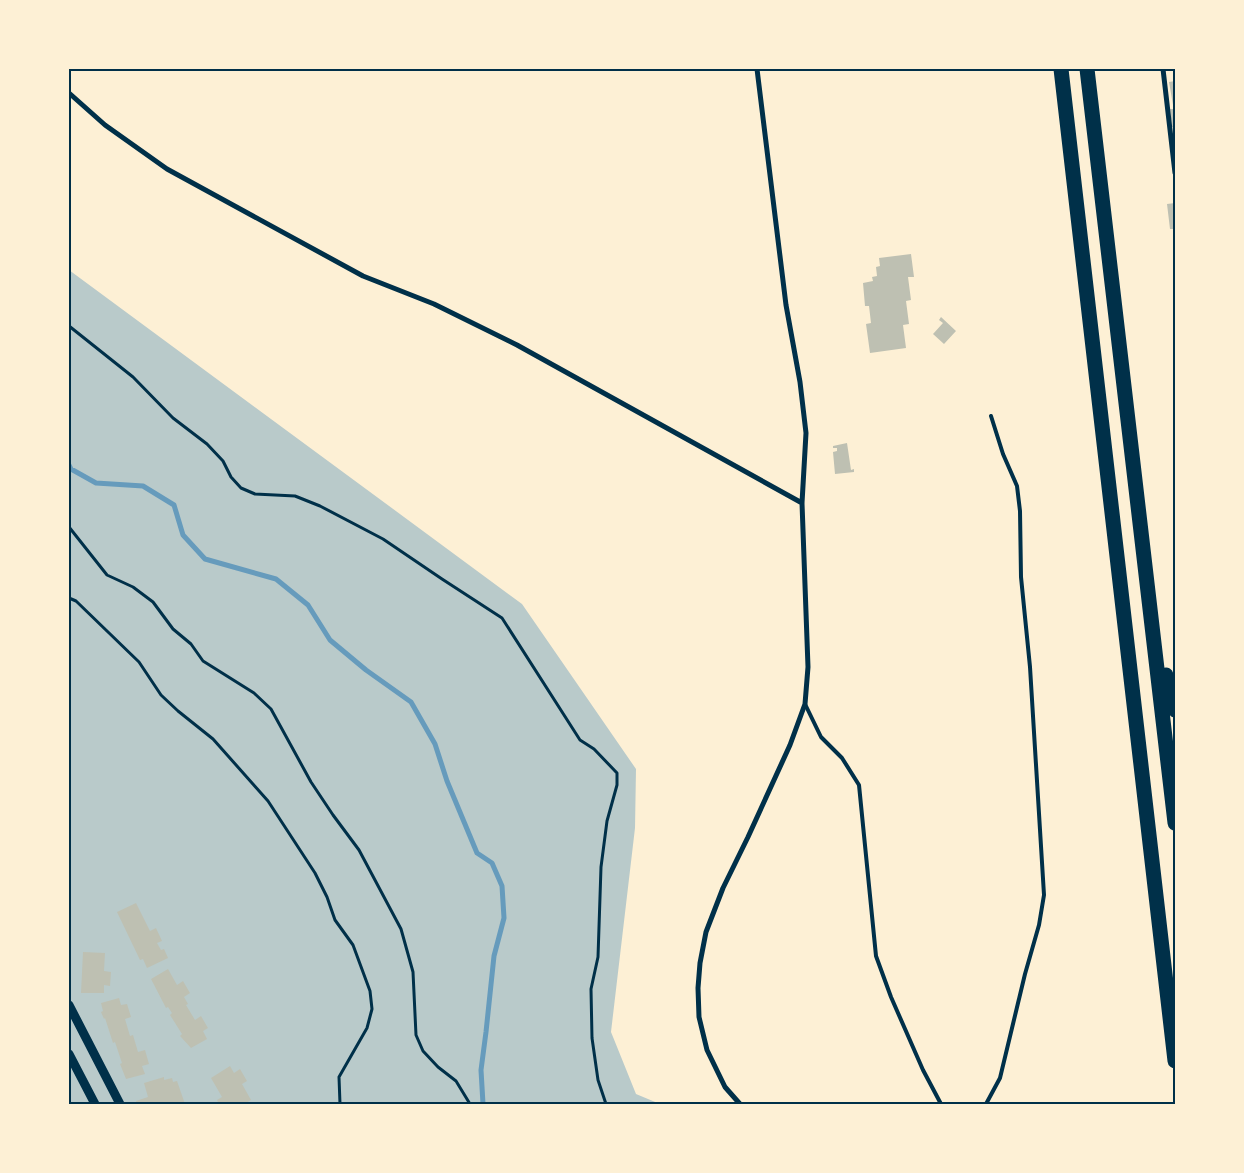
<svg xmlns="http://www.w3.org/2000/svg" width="1244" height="1173" viewBox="0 0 1244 1173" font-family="Inter,sans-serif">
<rect width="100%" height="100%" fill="#fdf0d5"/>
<path fill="#b9caca" d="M69,270L522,604L636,769L635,828L611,1032L636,1094L660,1104H69Z"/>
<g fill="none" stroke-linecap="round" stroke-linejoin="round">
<path stroke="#669bbc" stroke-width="5" d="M69,465L71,469L96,483L143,486L174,505L183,535L205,559L276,579L308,605L330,640L366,670L411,702L435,744L447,781L477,853L492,863L502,886L504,918L494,956L486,1032L481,1070L483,1104"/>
</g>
<path fill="#bec0b2" d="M1175,81V105H1173L1169,82Z
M1170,109H1175V127H1172Z
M1175,203V229H1170L1167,204Z
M911,254L914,277H908L911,300L906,301L909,324L903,325L906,348L870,353L866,324L871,323L869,306H865L863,283L873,281L872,277L877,276L876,267L880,266L879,258Z
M941,317L956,331L944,344L933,334L943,323L939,320Z
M847,443L851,470L854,469V472L835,474L833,452L837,451V448H833V446Z
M136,903L150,931L156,928L162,941L157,943L161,950L164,949L168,958L147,968L143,959L140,960L117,912Z
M83,952L105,953L104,971L111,972L110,986L104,985V993H81Z
M168,969L177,985L183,981L190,993L184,997L188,1004L186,1005L195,1020L201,1016L208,1028L203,1031L207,1039L191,1048L180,1036L182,1034L170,1015L172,1013L168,1007L166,1008L151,979Z
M119,998L121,1005L127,1004L131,1017L125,1019L130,1036L133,1035L138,1052L145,1050L149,1064L142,1066L145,1074L126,1079L120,1064L122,1063L115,1042L113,1043L105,1018L104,1019L101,1012L103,1011L101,1003Z
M230,1066L234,1073L240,1069L247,1081L242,1084L251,1100L246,1103L247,1104H219L217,1100L222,1097L211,1078Z
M164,1077V1080L172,1078L173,1082L177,1081L185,1104H137L136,1101L148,1097L144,1083Z"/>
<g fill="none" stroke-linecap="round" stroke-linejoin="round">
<path stroke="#003049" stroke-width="3" d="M69,326L133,377L173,418L207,444L223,461L231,477L241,488L255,494L295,496L320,506L383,539L442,579L502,618L580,740L594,749L617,773V785L607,821L601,867L598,957L591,989L592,1038L598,1080L606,1104
M69,527L107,575L133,587L153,602L173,629L191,644L203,661L254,693L271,709L311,782L333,815L359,850L401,929L413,972L416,1035L423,1051L438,1067L456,1081L470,1104
M69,598L76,601L139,662L161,695L178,711L213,739L268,801L315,873L327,897L335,920L353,945L370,991L372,1009L367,1028L339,1077L340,1104"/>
<path stroke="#003049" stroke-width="4" d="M805,704L821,737L842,758L859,785L876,956L891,997L923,1070L941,1104
M986,1104L1000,1078L1025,974L1039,925L1044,895L1030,667L1021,577L1020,511L1017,486L1003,454L991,416"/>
<path stroke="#003049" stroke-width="5" d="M1163,69L1175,173
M69,93L105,125L167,169L363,276L434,304L517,345L802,503
M740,1104L725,1087L707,1050L699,1017L698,988L700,963L706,932L723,888L748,837L790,745L805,704L808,667L802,503L806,433L800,382L786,305L757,69"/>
<path stroke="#003049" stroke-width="9" d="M69,1005L120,1104
M69,1054L95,1104"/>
<path stroke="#003049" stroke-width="15" d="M1061,69L1175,1061
M1087,69L1175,823
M1166,675L1175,710"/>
</g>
<rect width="1244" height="1173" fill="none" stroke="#fdf0d5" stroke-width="140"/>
<rect x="70" y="70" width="1104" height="1033" fill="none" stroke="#003049" stroke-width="2"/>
</svg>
